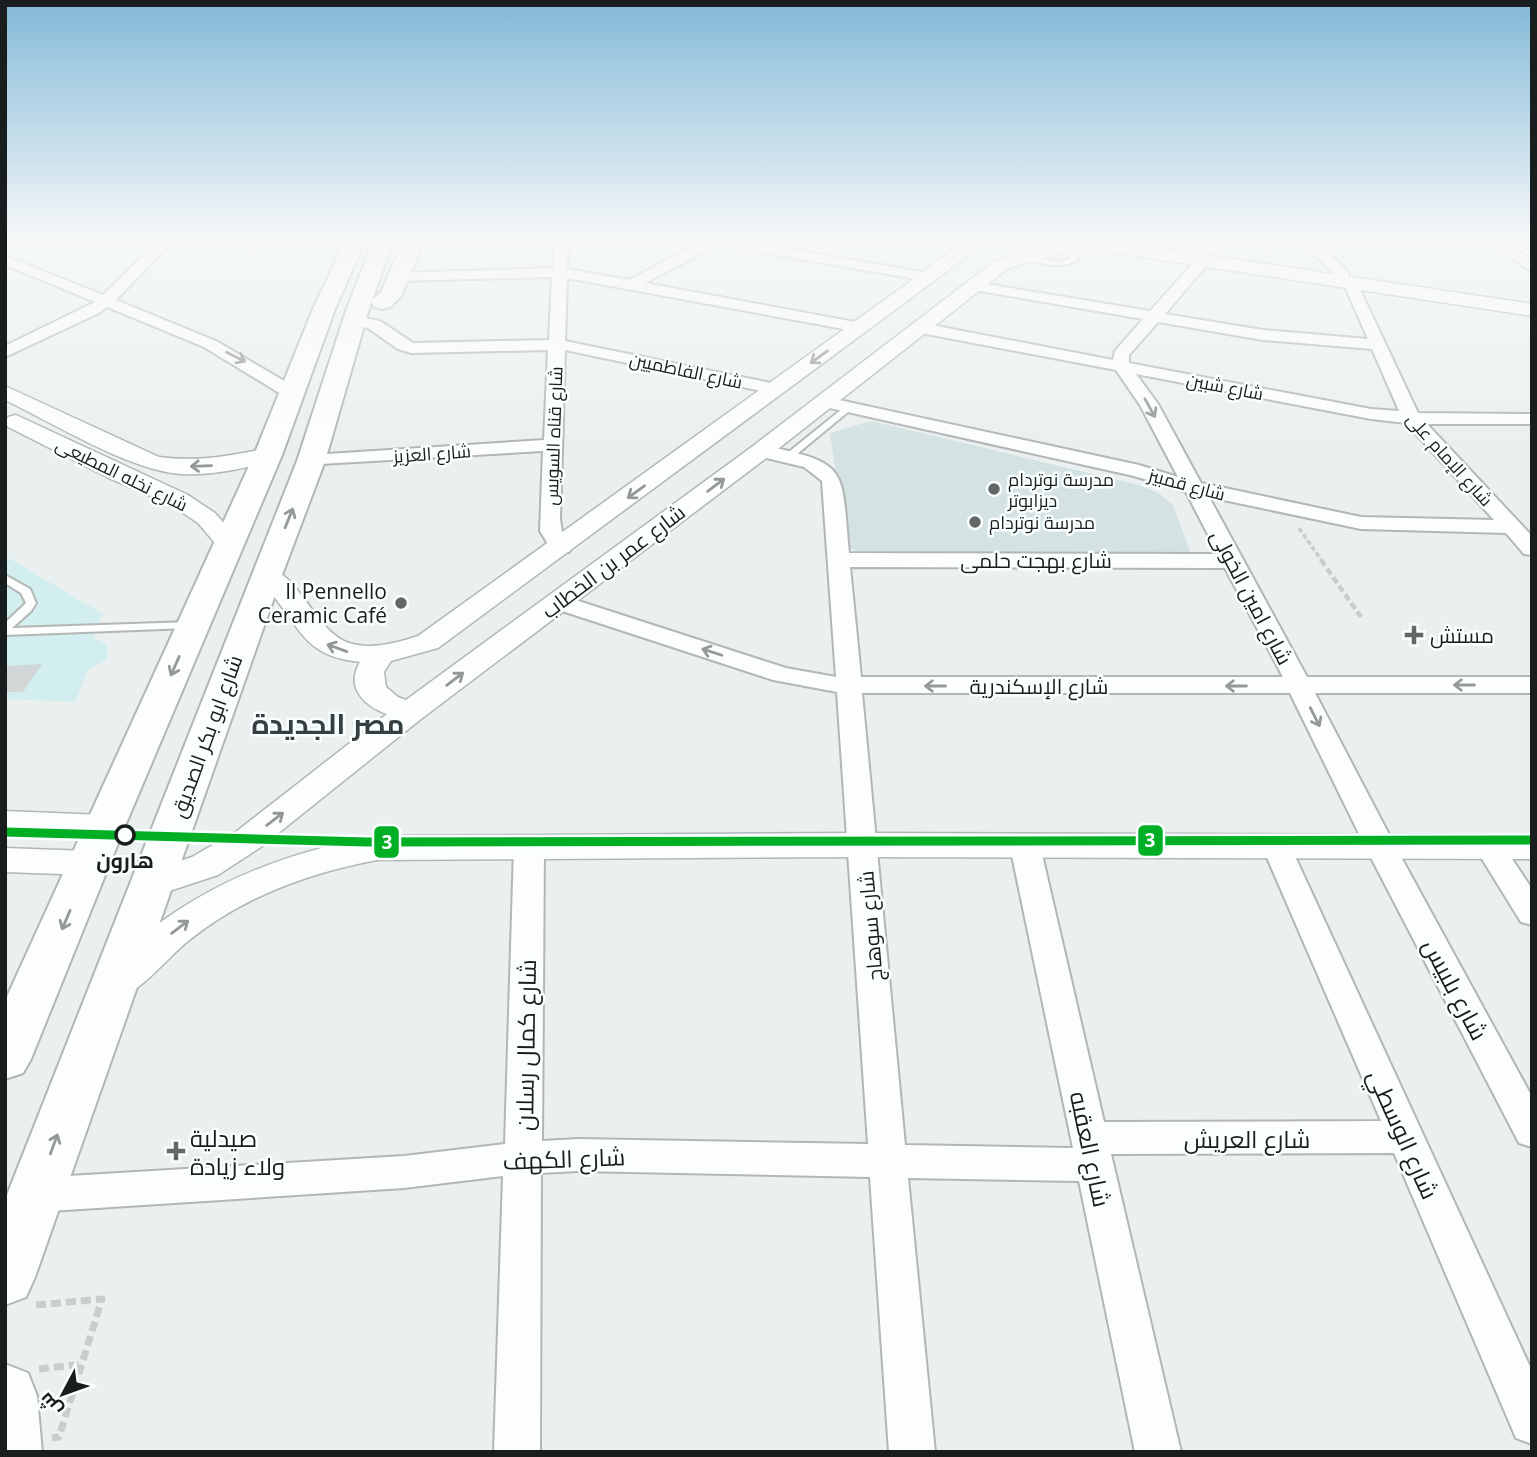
<svg xmlns="http://www.w3.org/2000/svg" width="1537" height="1457" viewBox="0 0 1537 1457" font-family="'Open Sans',Cairo,sans-serif">
<rect width="100%" height="100%" fill="#eaf0f0"/>
<path fill="#d4e2e2" d="M871,421L1139,485L1158,493L1173,505L1192,557L866,555L847,547L830,433Z"/>
<path fill="#d2eeee" d="M5,556L103,614L93,638L105,643L108,648L106,660L88,670L75,702L5,699Z"/>
<path fill="#d1d6d6" d="M42,664L23,692H5V666Z"/>
<g fill="none" stroke-linecap="round" stroke-linejoin="round">
<g stroke="#b2b6b6" stroke-width="4">
<path id="service" d="M1068,245L1071,247V252L1078,260C1062,270 1037,264 1021,256L1024,254C1040,258 1055,264 1071,259L1065,252V247Z
M847,405L854,407L791,459H785V455Z
M5,575L30,589L36,603L31,611L12,628L190,622L195,625L190,628L5,635V623L26,603L21,593L5,583Z"/>
</g>
<g stroke="#b2b6b6" stroke-width="4">
<path id="minor" d="M160,239H175L116,300L216,341L298,389L301,393L298,397H286L204,347L107,307L99,313L5,357V346L95,302L5,265V256L103,295Z
M554,239H568L567,269L629,280L704,241L702,239H732L928,273L935,277L928,281L718,245L645,283L866,324L868,327L866,330L860,332L567,278L565,341L776,384L785,389L776,394L565,350L560,519L562,531L572,547L569,552H553L540,531L543,451L304,465L301,461L311,455L544,440L548,350L411,353L398,349L368,328L348,324L346,321L354,316L380,321L413,343L549,340L552,277L397,281L390,277L397,273L553,268Z
M1299,239H1314L1347,271L1349,274L1347,277H1337Z
M1485,239H1501L1532,261V272Z
M1205,255L1212,259L1165,314L1263,330L1368,339L1343,282L1345,279H1355L1418,413L1532,414V424H1427L1532,536V555L1524,554L1506,533L1361,529L1209,497L1307,677H1532V693H1315L1395,846L1532,1097V1147L1519,1143L1365,846L1290,693H862L905,1145L1073,1148L1010,846L1015,839L1025,836L1035,839L1040,846L1104,1122L1381,1121L1262,846L1267,839L1277,836L1287,839L1532,1371V1444L1516,1438L1394,1153L1111,1154L1181,1452H1135L1079,1181L908,1178L935,1452H889L870,1177L578,1171L541,1173L540,1452H494L503,1176L404,1188L35,1212L21,1207L16,1195L21,1183L35,1178L404,1156L505,1144L514,847L519,840L529,837L539,840L544,847L542,1141L578,1139L868,1144L837,692L773,680L550,607L547,602L550,597H566L786,668L836,677L822,481L804,467L754,455L752,451L761,445C851,463 841,468 849,553L1218,554L1186,492L1134,476L825,407L816,402L825,397L1139,465L1178,477L1140,405L1116,370L921,333L913,328L921,323L1113,360L1115,351L1143,319L974,290L967,286L974,282L1150,311L1200,256ZM1158,322L1263,340L1372,349L1399,411L1371,409L1129,363V355ZM1136,374L1371,419L1406,423L1494,520L1361,517L1201,483L1158,404ZM850,567L1225,568L1283,677H861Z
M1489,836L1499,839L1532,889V925L1521,922L1474,846L1479,839Z"/>
</g>
<g stroke="#b2b6b6" stroke-width="3">
<path id="tertiary" d="M959,239H975L965,257L934,281L438,648L391,661L384,672L386,687L398,697L406,700L753,446L995,261L1073,239L1082,240L1084,243L1082,246L1007,269L769,456L421,719L261,847L218,875L151,897L138,893L133,884L138,875L192,857L237,831L387,714C364,706 345,687 360,662C310,657 303,635 276,599C269,590 259,584 253,575L257,569C296,560 312,631 349,643C371,650 397,643 418,636L922,273L952,250Z
M5,386L159,457C197,462 231,456 268,448L276,450L279,455L276,460C245,468 212,476 180,474C129,470 53,423 5,400Z
M16,415L188,495L215,513L242,544L238,549L229,552L220,549L198,523L171,505L109,478L8,427L5,422L8,417Z
M5,811L104,815L116,818L121,826L116,834L104,837L5,833Z
M863,833L1532,835V859L863,857L377,860C308,873 242,897 187,942C171,954 139,994 121,995C117,996 111,993 106,991L100,981C110,963 128,948 144,935C212,880 291,851 377,836Z
M5,848L88,851L101,854L106,863L101,872L88,875L5,872Z"/>
</g>
<g stroke="#b2b6b6" stroke-width="3">
<path id="secondary" d="M990,239H1100L1532,304V316L1082,248C1052,253 1021,250 992,243Z"/>
</g>
<g stroke="#b2b6b6" stroke-width="4">
<path id="primary" d="M346,239H366L335,309L282,455L125,826L31,1059L23,1073L5,1079V1001L254,455L313,309Z
M374,239H394L372,300L381,292L404,239H424L402,295L390,307L382,309L374,307L371,302L325,461L282,575L35,1277L26,1297L5,1305V1200L297,461L346,311Z
M5,1364L28,1373L37,1396L42,1452H5Z"/>
</g>
<path stroke="#cacdcd" stroke-width="3.5" stroke-dasharray="5 2.5" stroke-linecap="butt" d="M1299,528L1322,561"/>
<path stroke="#cacdcd" stroke-width="4.5" stroke-dasharray="7 3.5" stroke-linecap="butt" d="M1321,560L1361,617"/>
<path stroke="#cacdcd" stroke-width="7" stroke-dasharray="10 5" stroke-linecap="butt" d="M36,1305L102,1299L59,1437L52,1438
M39,1369L83,1364"/>
<use href="#service" fill="#fcfdfd" fill-rule="evenodd"/>
<use href="#minor" fill="#fcfdfd" fill-rule="evenodd"/>
<use href="#tertiary" fill="#fcfdfd" fill-rule="evenodd"/>
<use href="#secondary" fill="#fcfdfd" fill-rule="evenodd"/>
<use href="#primary" fill="#fcfdfd" fill-rule="evenodd"/>
<g stroke="#faffff" stroke-width="14">
<path id="metro-1" d="M5,832L367,842L1532,840"/>
</g>
<use href="#metro-1" stroke="#00af23" stroke-width="9"/>
</g>
<defs><path id="oneway-shaft" d="M-6 0H5M1.5-3L5.5 0L1.5 3" fill="none" stroke-width="1.6" stroke-linecap="round" stroke-linejoin="round" transform="scale(1.75)"/></defs>
<g stroke="#959898">
<use href="#oneway-shaft" transform="translate(236 357) rotate(27)"/>
<use href="#oneway-shaft" transform="translate(819 357) rotate(144)"/>
<use href="#oneway-shaft" transform="translate(1150 408) rotate(61)"/>
<use href="#oneway-shaft" transform="translate(201 466) rotate(178)"/>
<use href="#oneway-shaft" transform="translate(716 485) rotate(-37)"/>
<use href="#oneway-shaft" transform="translate(636 492) rotate(144)"/>
<use href="#oneway-shaft" transform="translate(289 518) rotate(-68)"/>
<use href="#oneway-shaft" transform="translate(337 648) rotate(-160)"/>
<use href="#oneway-shaft" transform="translate(712 652) rotate(-162)"/>
<use href="#oneway-shaft" transform="translate(175 666) rotate(114)"/>
<use href="#oneway-shaft" transform="translate(455 679) rotate(-37)"/>
<use href="#oneway-shaft" transform="translate(1464 685) rotate(180)"/>
<use href="#oneway-shaft" transform="translate(935 686) rotate(180)"/>
<use href="#oneway-shaft" transform="translate(1236 686) rotate(180)"/>
<use href="#oneway-shaft" transform="translate(1315 717) rotate(63)"/>
<use href="#oneway-shaft" transform="translate(275 819) rotate(-38)"/>
<use href="#oneway-shaft" transform="translate(66 920) rotate(113)"/>
<use href="#oneway-shaft" transform="translate(180 927) rotate(-37)"/>
<use href="#oneway-shaft" transform="translate(54 1144) rotate(-70)"/>
</g>
<linearGradient id="sky" x2="0" y2="1"><stop stop-color="#83b9d8"/><stop offset="0.54" stop-color="#f6f8f8"/><stop offset="1" stop-color="#f6f8f8" stop-opacity="0"/></linearGradient>
<rect width="1537" height="443" fill="url(#sky)"/>
<g fill="#626767" stroke="#faffff" stroke-width="2.5">
<circle cx="994" cy="489" r="7"/>
<circle cx="975" cy="522" r="7"/>
<circle cx="401" cy="603" r="7"/>
<path d="M1410.5 624.5h7v7h7v7h-7v7h-7v-7h-7v-7h7z"/>
<path d="M172.5 1140.5h7v7h7v7h-7v7h-7v-7h-7v-7h7z"/>
</g>
<circle fill="#faffff" stroke="#181d1d" stroke-width="3.5" cx="125" cy="835" r="9"/>
<g text-anchor="middle" dominant-baseline="central" stroke-width="5" stroke-linejoin="round" paint-order="stroke">
<g font-size="18" fill="#181d1d" stroke="#faffff">
<text transform="translate(686 370) rotate(12)">شارع الفاطميين</text>
<text transform="translate(1225 386) rotate(11)">شارع شبين</text>
<text transform="translate(553 436) rotate(-88)">شارع قناه السويس</text>
<text transform="translate(432 453) rotate(-4)">شارع العزيز</text>
<text transform="translate(1450 459) rotate(48)">شارع الإمام على</text>
<text transform="translate(122 474) rotate(26)">شارع نخله المطيعى</text>
<text transform="translate(1187 484) rotate(15)">شارع قمبيز</text>
</g>
<g font-size="18" fill="#181d1d" stroke="#faffff" text-anchor="start">
<text x="1008" y="479">مدرسة نوتردام<tspan x="1008" dy="21">ديزابوتر</tspan></text>
<text x="989" y="522">مدرسة نوتردام</text>
</g>
<g font-size="21" fill="#181d1d" stroke="#faffff">
<text x="1036" y="560">شارع بهجت حلمى</text>
<text transform="translate(613 561) rotate(-37)">شارع عمر بن الخطاب</text>
<text transform="translate(1252 597) rotate(62)">شارع امين الخولى</text>
<text x="1039" y="686">شارع الإسكندرية</text>
<text transform="translate(206 736) rotate(-70)">شارع ابو بكر الصديق</text>
<text transform="translate(870 926) rotate(-95)">شارع سوهاج</text>
</g>
<g font-size="21" fill="#181d1d" stroke="#faffff" text-anchor="end">
<text x="387" y="591">Il Pennello<tspan x="387" dy="24">Ceramic Café</tspan></text>
<text x="1430" y="635" text-anchor="start">مستش</text>
</g>
<g font-size="21" font-weight="bold" fill="#181d1d" stroke="#faffff">
<text x="125" y="860">هارون</text>
</g>
<g font-size="24" fill="#181d1d" stroke="#faffff">
<text transform="translate(1456 989) rotate(62)">شارع بلبيس</text>
<text transform="translate(525 1045) rotate(-89)">شارع كمال رسلان</text>
<text transform="translate(1404 1134) rotate(66)">شارع الوسطي</text>
<text x="1247" y="1138">شارع العريش</text>
<text transform="translate(1091 1149) rotate(78)">شارع العقبه</text>
<text transform="translate(564 1158) rotate(-2)">شارع الكهف</text>
</g>
<g font-size="24" fill="#181d1d" stroke="#faffff" text-anchor="start">
<text x="190" y="1137">صيدلية<tspan x="190" dy="28">ولاء زيادة</tspan></text>
</g>
<g font-size="28" font-weight="bold" fill="#353f3f" stroke="#faffff">
<text x="328" y="723">مصر الجديدة</text>
</g>
</g>
<g stroke="#faffff" stroke-width="2.5">
<rect x="1137" y="824" width="27" height="33" rx="7" fill="#00af23"/>
<rect x="373" y="825" width="27" height="34" rx="7" fill="#00af23"/>
</g>
<g font-size="19" text-anchor="middle" font-weight="bold" fill="#fff">
<text x="1150" y="847">3</text>
<text x="387" y="849">3</text>
</g>
<rect width="1537" height="1457" fill="none" stroke="#181d1d" stroke-width="14"/>
<g transform="translate(63 1394) rotate(229)" stroke="#faffff" stroke-width="5" paint-order="stroke">
<path d="M0-5L12 26L0 18L-12 26Z" fill="#181d1d"/>
<text y="-10" font-size="19" font-weight="bold" text-anchor="middle" fill="#181d1d">ش</text>
</g>
</svg>
